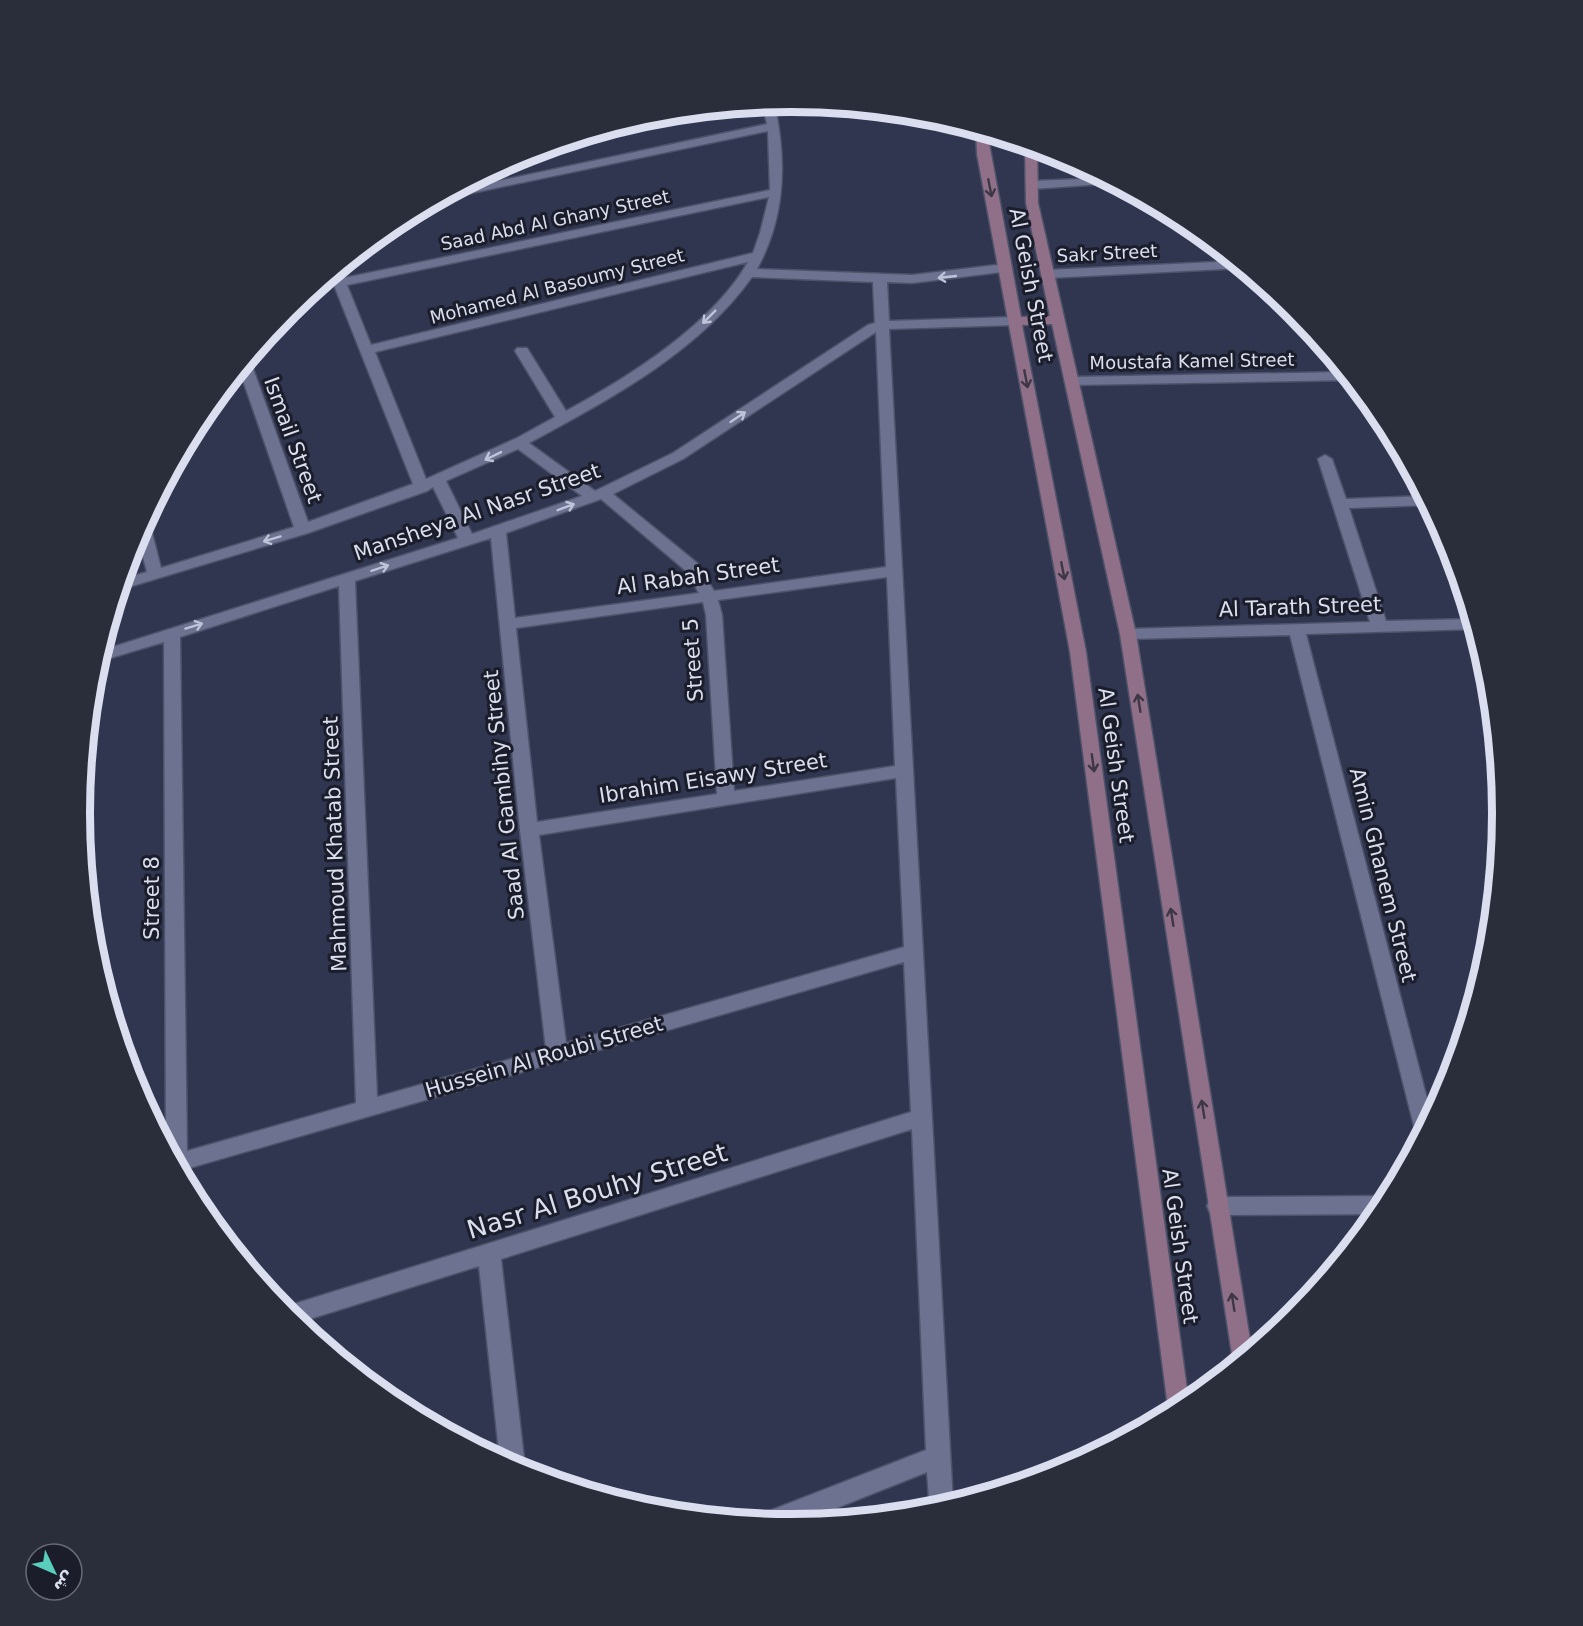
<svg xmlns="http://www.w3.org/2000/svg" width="1583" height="1626" viewBox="0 0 1583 1626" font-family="'DejaVu Sans',Vazirmatn,sans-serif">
<rect width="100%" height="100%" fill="#303550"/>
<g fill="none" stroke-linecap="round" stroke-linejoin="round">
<g stroke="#4e5269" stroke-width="3">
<path id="minor" d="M774,103C787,159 786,216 757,269L912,275L1005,264L1012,268L1010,271L912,283L887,282L889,321L1015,317L1022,321L1015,325L889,329L953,1504L930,1511L927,1472L794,1525L756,1522L759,1515L926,1450L912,1129L501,1259L525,1467L523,1472L500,1461L479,1266L297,1323L281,1308L911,1112L904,962L179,1171L166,1147L164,642L97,662L100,651L458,538L433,487L427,491L308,533L119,590L122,579L147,572L137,535L144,521L150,525L161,568L294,527L239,369L247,360L251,363L308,522L413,484L330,275L339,268L344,278L770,190L768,131L434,201L451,191L767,124L762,104ZM769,197L760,233L753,253L371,345L347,285ZM748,262C712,325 629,377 566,411L527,348H517L515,351L555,417L517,438L426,479L375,352ZM752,277L873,282L875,323L868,325L673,453L595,491L529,443C608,400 698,353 752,277ZM876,332L886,567L714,591L697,563L613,494L683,459ZM518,449L582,496L472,534L446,481ZM601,499L685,570L699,593L515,618L506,533ZM491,538L520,830L546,1049L377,1097L355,581ZM887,577L895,766L734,791L722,615L718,600ZM339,586L356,1103L187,1151L180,637ZM703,602L706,615L717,794L537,822L516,628ZM896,778L904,947L566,1043L539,835Z
M1106,178L1117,183L1032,189L1026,185L1032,181Z
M1236,261L1244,268L1048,278L1041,274L1048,270Z
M1346,372L1352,380L1072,385L1065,381L1072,377Z
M1325,455L1332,459L1346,499L1426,496L1430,505L1349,508L1386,621L1473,619L1476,629L1306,634L1432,1118L1422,1137L1415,1130L1290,635L1128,639L1120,634L1128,629L1370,622L1318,459Z
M1385,1196L1389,1197L1379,1214L1218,1215L1210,1213L1207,1206L1210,1199L1218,1197Z"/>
</g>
<g stroke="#4e5269" stroke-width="3">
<path id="secondary" d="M976,129L987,132L1021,317L1050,316L1026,203L1025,145L1037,147L1038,203L1136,634L1252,1352L1234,1367L1120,634L1052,324L1022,325L1086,652L1189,1404L1169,1415L1070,652L977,154Z"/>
</g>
<use href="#minor" fill="#6c7290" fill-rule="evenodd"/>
<use href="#secondary" fill="#907089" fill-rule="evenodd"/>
</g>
<defs><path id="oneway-shaft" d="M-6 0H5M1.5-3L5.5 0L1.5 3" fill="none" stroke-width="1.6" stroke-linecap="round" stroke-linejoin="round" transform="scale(1.5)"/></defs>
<g stroke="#3e3746">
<use href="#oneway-shaft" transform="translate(990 188) rotate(79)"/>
<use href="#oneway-shaft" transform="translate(1026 379) rotate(79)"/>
<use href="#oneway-shaft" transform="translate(1063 571) rotate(79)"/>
<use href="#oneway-shaft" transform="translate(1139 703) rotate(-99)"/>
<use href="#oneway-shaft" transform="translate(1093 763) rotate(82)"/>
<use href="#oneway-shaft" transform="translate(1172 917) rotate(-99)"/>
<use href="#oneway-shaft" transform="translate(1203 1109) rotate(-99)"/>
<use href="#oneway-shaft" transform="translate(1233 1302) rotate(-99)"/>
</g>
<g stroke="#bec3d7">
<use href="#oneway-shaft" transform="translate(947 277) rotate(174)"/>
<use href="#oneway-shaft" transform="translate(709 317) rotate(135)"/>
<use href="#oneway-shaft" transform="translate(738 417) rotate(-34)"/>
<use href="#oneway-shaft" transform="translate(493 456) rotate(154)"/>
<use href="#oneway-shaft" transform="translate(566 507) rotate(-21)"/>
<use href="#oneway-shaft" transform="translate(272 539) rotate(163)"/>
<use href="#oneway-shaft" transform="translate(380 568) rotate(-18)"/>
<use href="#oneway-shaft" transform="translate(194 626) rotate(-17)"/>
</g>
<g text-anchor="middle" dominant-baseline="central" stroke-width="6" stroke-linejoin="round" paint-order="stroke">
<g font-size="18" fill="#dadeef" stroke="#1b1e2a">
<text transform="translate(555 220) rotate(-12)">Saad Abd Al Ghany Street</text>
<text transform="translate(1107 253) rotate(-3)">Sakr Street</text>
<text transform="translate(557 286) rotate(-14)">Mohamed Al Basoumy Street</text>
<text transform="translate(1192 361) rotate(-1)">Moustafa Kamel Street</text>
</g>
<g font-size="21" fill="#dadeef" stroke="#1b1e2a">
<text transform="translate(1031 285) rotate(79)">Al Geish Street</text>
<text transform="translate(293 440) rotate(70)">Ismail Street</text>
<text transform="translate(477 512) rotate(-19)">Mansheya Al Nasr Street</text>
<text transform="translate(698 576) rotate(-8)">Al Rabah Street</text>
<text transform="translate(1300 607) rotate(-2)">Al Tarath Street</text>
<text transform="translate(693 660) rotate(-94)">Street 5</text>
<text transform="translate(1116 765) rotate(82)">Al Geish Street</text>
<text transform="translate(713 778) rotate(-9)">Ibrahim Eisawy Street</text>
<text transform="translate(504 795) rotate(-96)">Saad Al Gambihy Street</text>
<text transform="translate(335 844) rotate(-92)">Mahmoud Khatab Street</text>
<text transform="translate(1383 875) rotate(76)">Amin Ghanem Street</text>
<text transform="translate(152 898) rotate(-90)">Street 8</text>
<text transform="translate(544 1057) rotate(-16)">Hussein Al Roubi Street</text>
<text transform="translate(1180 1246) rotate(82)">Al Geish Street</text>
</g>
<g font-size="26" fill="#dadeef" stroke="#1b1e2a">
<text transform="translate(597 1191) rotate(-17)">Nasr Al Bouhy Street</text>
</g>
</g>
<path d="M0 0H1583V1626H0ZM90 813a701 701 0 1 1 1402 0a701 701 0 1 1-1402 0Z" fill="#2a2d3a" fill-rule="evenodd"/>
<path fill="none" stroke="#dadeef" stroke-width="8" d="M90 813a701 701 0 1 1 1402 0a701 701 0 1 1-1402 0Z"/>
<g transform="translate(54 1572) rotate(134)"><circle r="28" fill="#1b1e2a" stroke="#676b79" stroke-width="1.5"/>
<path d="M0-4.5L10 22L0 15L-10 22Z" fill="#5acebd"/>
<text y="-9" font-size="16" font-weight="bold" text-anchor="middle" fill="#dadeef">ش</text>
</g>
</svg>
